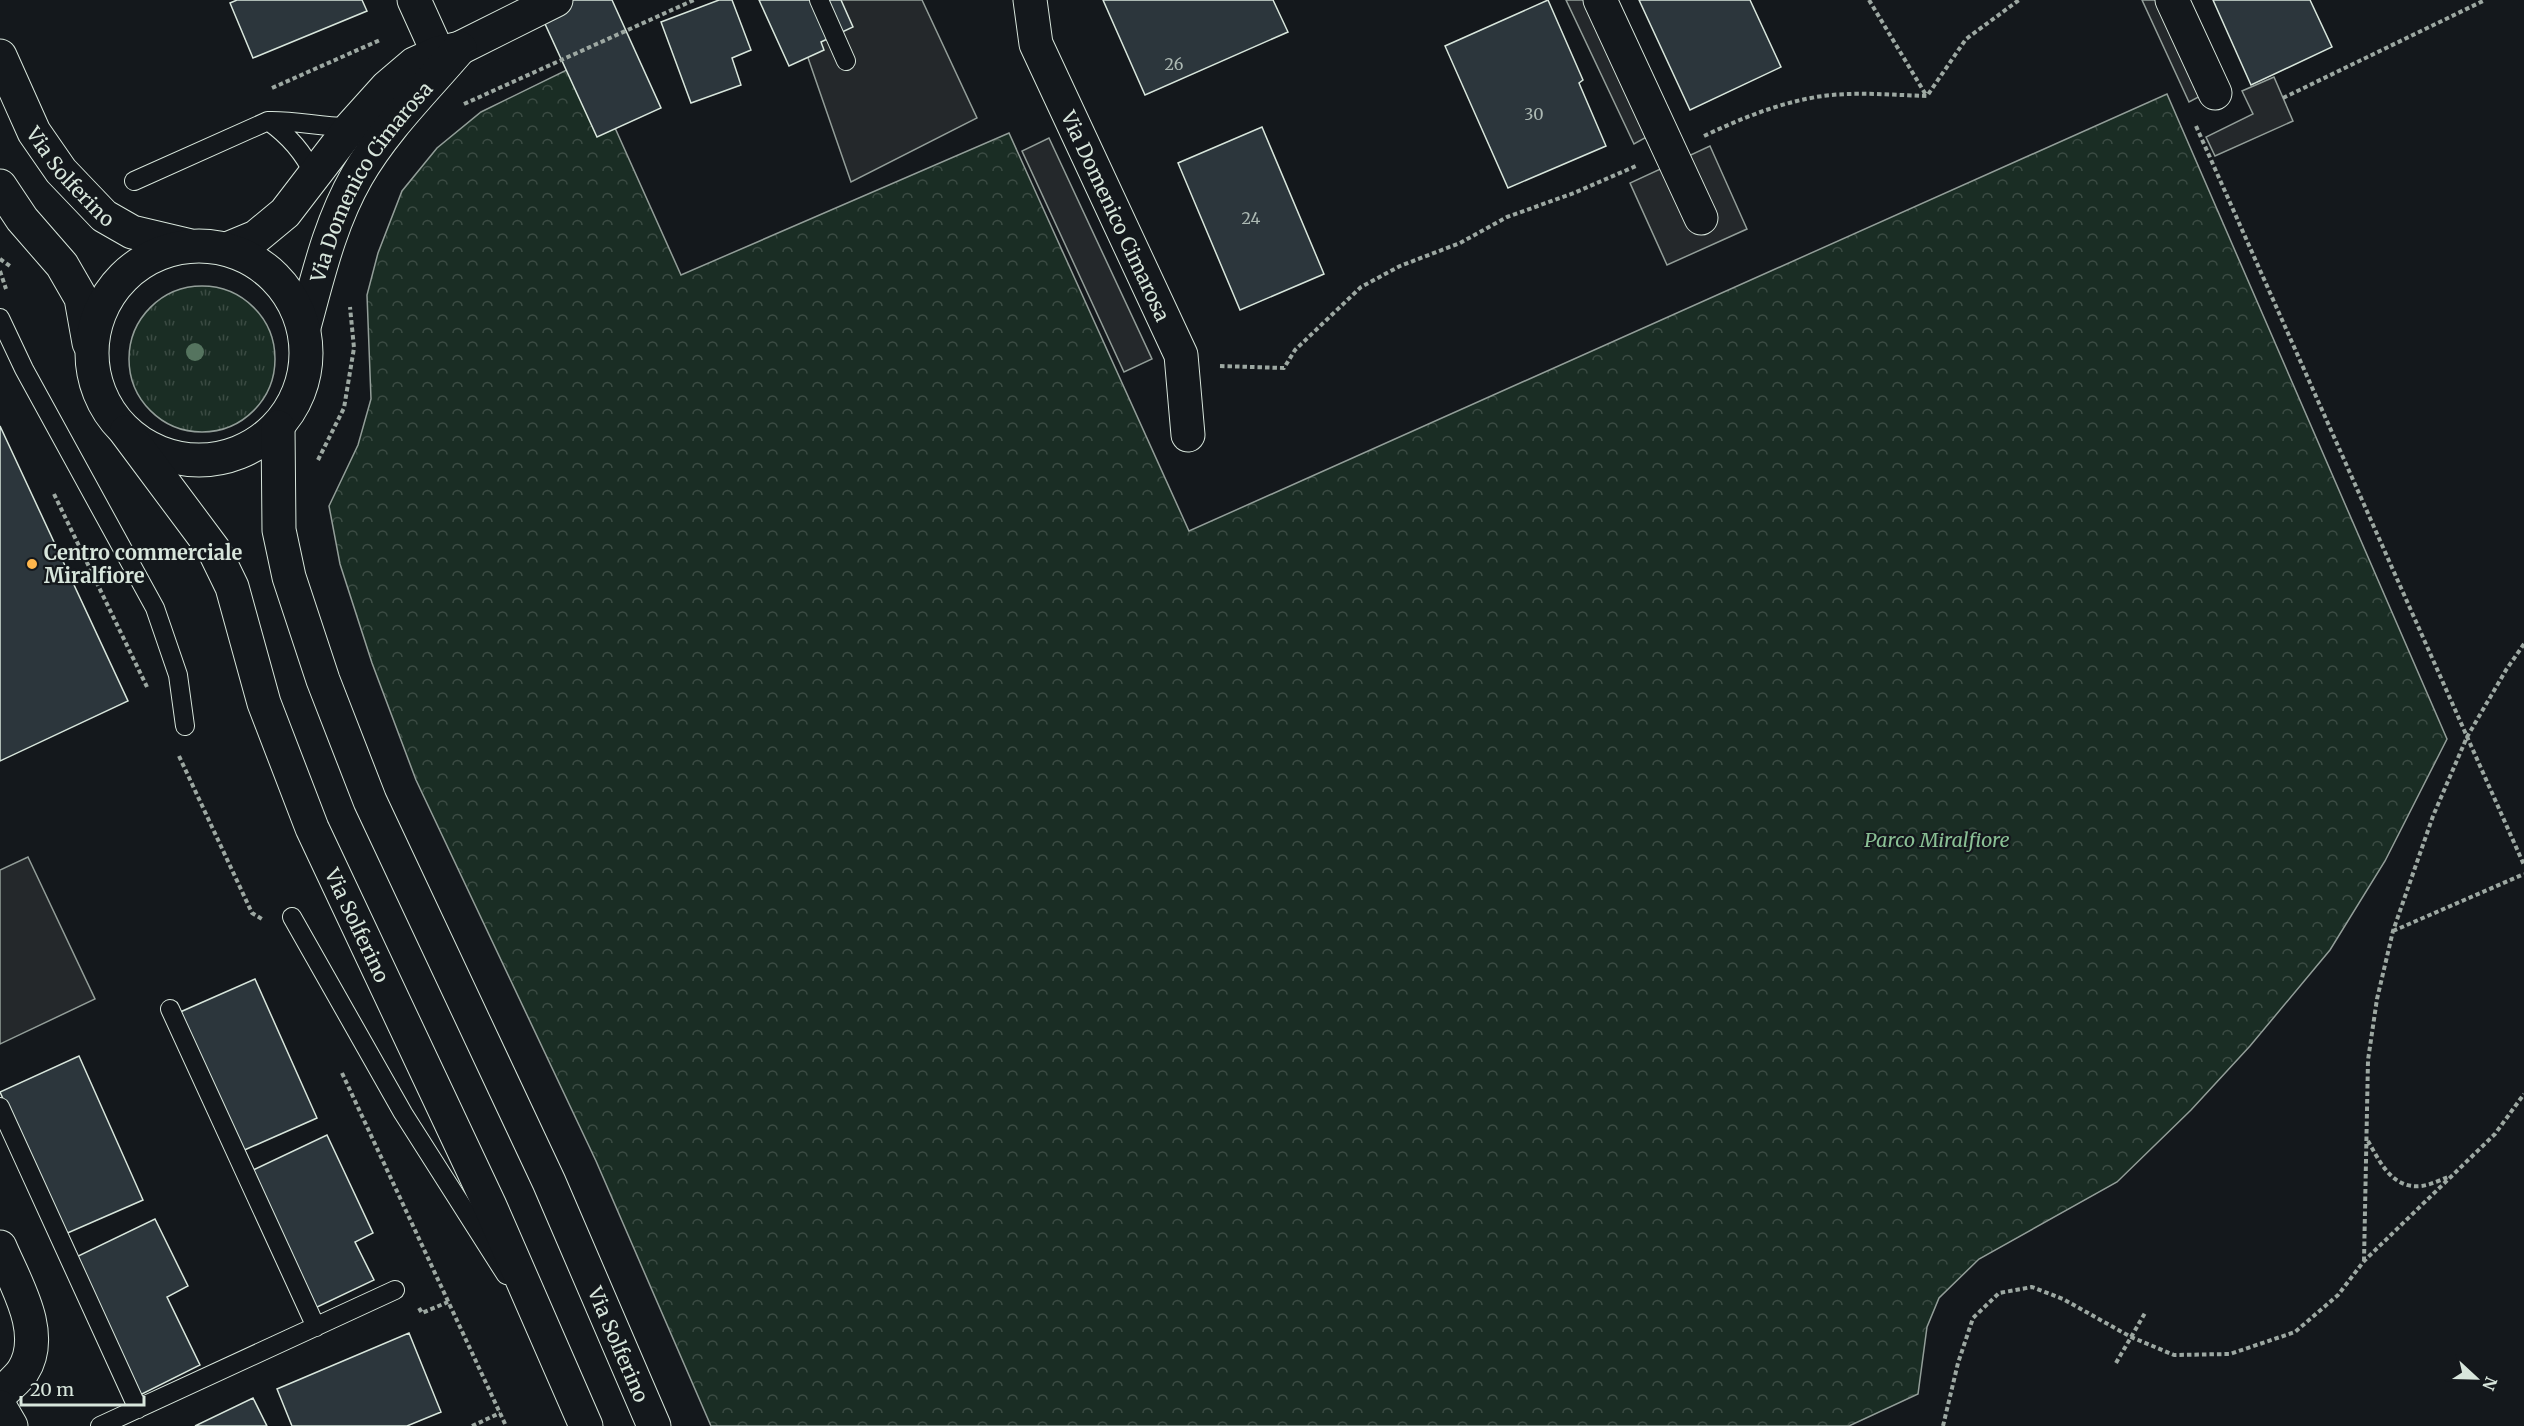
<svg xmlns="http://www.w3.org/2000/svg" width="2524" height="1426" viewBox="0 0 2524 1426" font-family="Merriweather,serif">
<defs>
<pattern id="grass-tufts" width="24" height="20" patternUnits="userSpaceOnUse" patternTransform="scale(1.5)"><rect width="24" height="20" fill="#1a2d24"/><path d="M3 7l-1-3M5 7V3M7 7l1-3M15 17l-1-3M17 17v-4M19 17l1-3" fill="none" stroke="#3b4b43"/></pattern>
<pattern id="forest-crowns" width="20" height="18" patternUnits="userSpaceOnUse" patternTransform="scale(1.5)"><rect width="20" height="18" fill="#1a2d24"/><path d="M2 6a3 3 0 1 1 6 0M12 15a3 3 0 1 1 6 0" fill="none" stroke="#3b4b43"/></pattern>
</defs>
<rect width="100%" height="100%" fill="#14181c"/>
<path fill="url(#grass-tufts)" stroke="#939e99" stroke-width="1.5" d="M129 359a73 73 0 1 1 146 0a73 73 0 1 1-146 0Z"/>
<path fill="url(#forest-crowns)" stroke="#939e99" stroke-width="1.5" d="M585,61L681,275L1009,133L1189,531L2167,94L2447,739L2385,861L2330,950L2250,1046L2191,1110L2117,1182L1979,1259L1939,1298L1927,1327L1918,1394L1849,1426H711L596,1161L416,780L372,663L340,564L329,506L358,445L371,399L367,295L378,253L402,191L437,148L481,112Z"/>
<path fill="#24282b" stroke="#939e99" stroke-width="1.5" d="M788,0H922L977,118L851,182Z
M1566,0H1590L1652,134L1634,144Z
M2142,0H2168L2210,91L2189,102Z
M2274,77L2293,121L2215,156L2206,137L2253,114L2242,91Z
M1049,138L1152,359L1124,372L1022,151Z
M1710,146L1747,229L1667,265L1630,183Z
M28,857L95,999L0,1044V870Z"/>
<path fill="#2c363c" stroke="#d8e6dc" stroke-width="1.5" d="M237,0H362L367,11L253,58L230,3Z
M534,0H612L661,108L597,137Z
M719,0H732L751,50L732,58L741,85L691,103L661,22Z
M759,0H841L853,27L821,42L824,50L789,66Z
M1103,0H1273L1288,32L1145,95Z
M1548,0L1583,80L1579,83L1606,146L1508,188L1445,46Z
M1639,0H1750L1781,67L1690,110Z
M2213,0H2310L2332,47L2251,85Z
M1262,127L1324,274L1240,310L1178,163Z
M0,426L128,701L0,761Z
M255,979L317,1118L240,1152L178,1013Z
M79,1056L143,1200L63,1235L0,1092Z
M327,1135L373,1233L355,1242L374,1280L313,1309L249,1172Z
M155,1219L188,1286L167,1297L200,1365L140,1395L74,1258Z
M409,1333L441,1412L407,1426H292L277,1389Z
M253,1398L267,1426H195Z"/>
<g fill="none" stroke-linecap="round" stroke-linejoin="round">
<g stroke="#d8e6dc" stroke-width="20">
<path id="service" d="M819,0L846,61
M268,121C288,135 304,153 314,175
M134,181L268,121C297,120 323,128 351,127
M0,318L24,369L155,608L178,675L185,726
M292,917L403,1113L506,1275
M170,1009L316,1327
M0,1107L138,1409
M100,1426L395,1290"/>
</g>
<g stroke="#d8e6dc" stroke-width="35">
<g id="minor">
<path d="M414,0L438,53"/>
<path id="s1" d="M1030,0L1036,44L1181,355L1188,435"/>
<path d="M1600,0L1701,218"/>
<path d="M2172,0L2215,93"/>
<path d="M227,249L256,237L285,213L351,127L387,87L414,64L438,53L460,48L556,0"/>
<path id="s2" d="M304,327C318,276 330,223 357,176C384,129 425,89 460,48"/>
<path d="M0,1247C15,1283 47,1333 23,1371C17,1380 7,1387 0,1395"/>
<path d="M0,1407L11,1426"/>
</g>
</g>
<g stroke="#d8e6dc" stroke-width="35">
<g id="secondary">
<path id="s3" d="M0,56L34,132L61,171L104,216L132,232L187,245"/>
<path d="M0,186L22,219L62,265L81,298L89,343"/>
<circle cx="199" cy="353" r="107"/>
<path id="s4" d="M278,427L279,530L289,577L323,680L370,801L549,1182L654,1426"/>
<path id="s5" d="M126,432L214,550L232,587L264,703L312,828L490,1206L586,1426"/>
</g>
</g>
<path stroke="#9da8a2" stroke-width="4" stroke-dasharray="4.5 3" stroke-linecap="butt" d="M1869,0L1926,95
M272,88L380,40
M2283,98L2485,0
M464,104L694,0
M2196,126L2524,865
M1704,136C1740,119 1776,104 1816,97C1852,91 1891,95 1927,96L1966,39L2019,0
M0,259L10,266
M0,271L6,289
M1220,366L1284,368L1295,350L1361,287L1400,266L1460,243L1507,217L1574,193L1636,166
M318,460L344,408L354,348L350,307
M54,494L147,687
M179,756L252,913L262,919
M2393,931L2524,874
M342,1073L506,1426
M2368,1141C2380,1162 2392,1189 2421,1186C2430,1185 2440,1180 2448,1177
M2364,1261L2368,1060L2377,999L2393,931L2433,816L2467,737L2506,670L2524,644
M419,1308L422,1313L448,1302
M2116,1363L2145,1313
M472,1426L500,1413
M1943,1426L1958,1363L1973,1318L1999,1293L2032,1287L2063,1299L2131,1337L2174,1355L2230,1354L2295,1332L2338,1295L2364,1261L2495,1134L2524,1094"/>
<use href="#service" stroke="#14181c" stroke-width="18"/>
<use href="#minor" stroke="#14181c" stroke-width="33"/>
<use href="#secondary" stroke="#14181c" stroke-width="33"/>
</g>
<circle fill="#55745f" cx="195" cy="352" r="9"/>
<circle fill="#ffb74d" stroke="#14181c" stroke-width="2" cx="32" cy="564" r="6"/>
<g text-anchor="middle" dominant-baseline="central" stroke-width="4.5" stroke-linejoin="round" paint-order="stroke">
<g font-size="16" fill="#adbab4">
<text x="1174" y="64">26</text>
<text x="1534" y="114">30</text>
<text x="1251" y="218">24</text>
</g>
<g font-size="20" fill="#d8e6dc" stroke="#14181c">
<text stroke="none"><textPath href="#s3" startOffset="141">Via Solferino</textPath></text>
<text stroke="none"><textPath href="#s2" startOffset="162">Via Domenico Cimarosa</textPath></text>
<text stroke="none"><textPath href="#s1" startOffset="234">Via Domenico Cimarosa</textPath></text>
<text stroke="none"><textPath href="#s5" startOffset="550">Via Solferino</textPath></text>
<text stroke="none"><textPath href="#s4" startOffset="987">Via Solferino</textPath></text>
</g>
<g font-size="20" font-weight="bold" fill="#d8e6dc" stroke="#14181c" text-anchor="start">
<text x="44" y="552">Centro commerciale<tspan x="44" dy="23">Miralfiore</tspan></text>
</g>
<g font-size="20" font-style="italic" fill="#8ac095" stroke="#14181c">
<text x="1937" y="839">Parco Miralfiore</text>
</g>
</g>
<g transform="translate(2476 1378) rotate(112)" stroke="#14181c" stroke-width="4.5" paint-order="stroke">
<path d="M0-4.5L10 22L0 15L-10 22Z" fill="#d8e6dc"/>
<text y="-9" font-size="16" font-weight="bold" text-anchor="middle" fill="#d8e6dc">N</text>
</g>
<path d="M21 1396v9h123v-9" fill="none" stroke="#d8e6dc" stroke-width="3"/>
<text x="30" y="1396" font-size="18" fill="#d8e6dc" stroke="#14181c" stroke-width="4.5" paint-order="stroke">20 m</text>
</svg>
